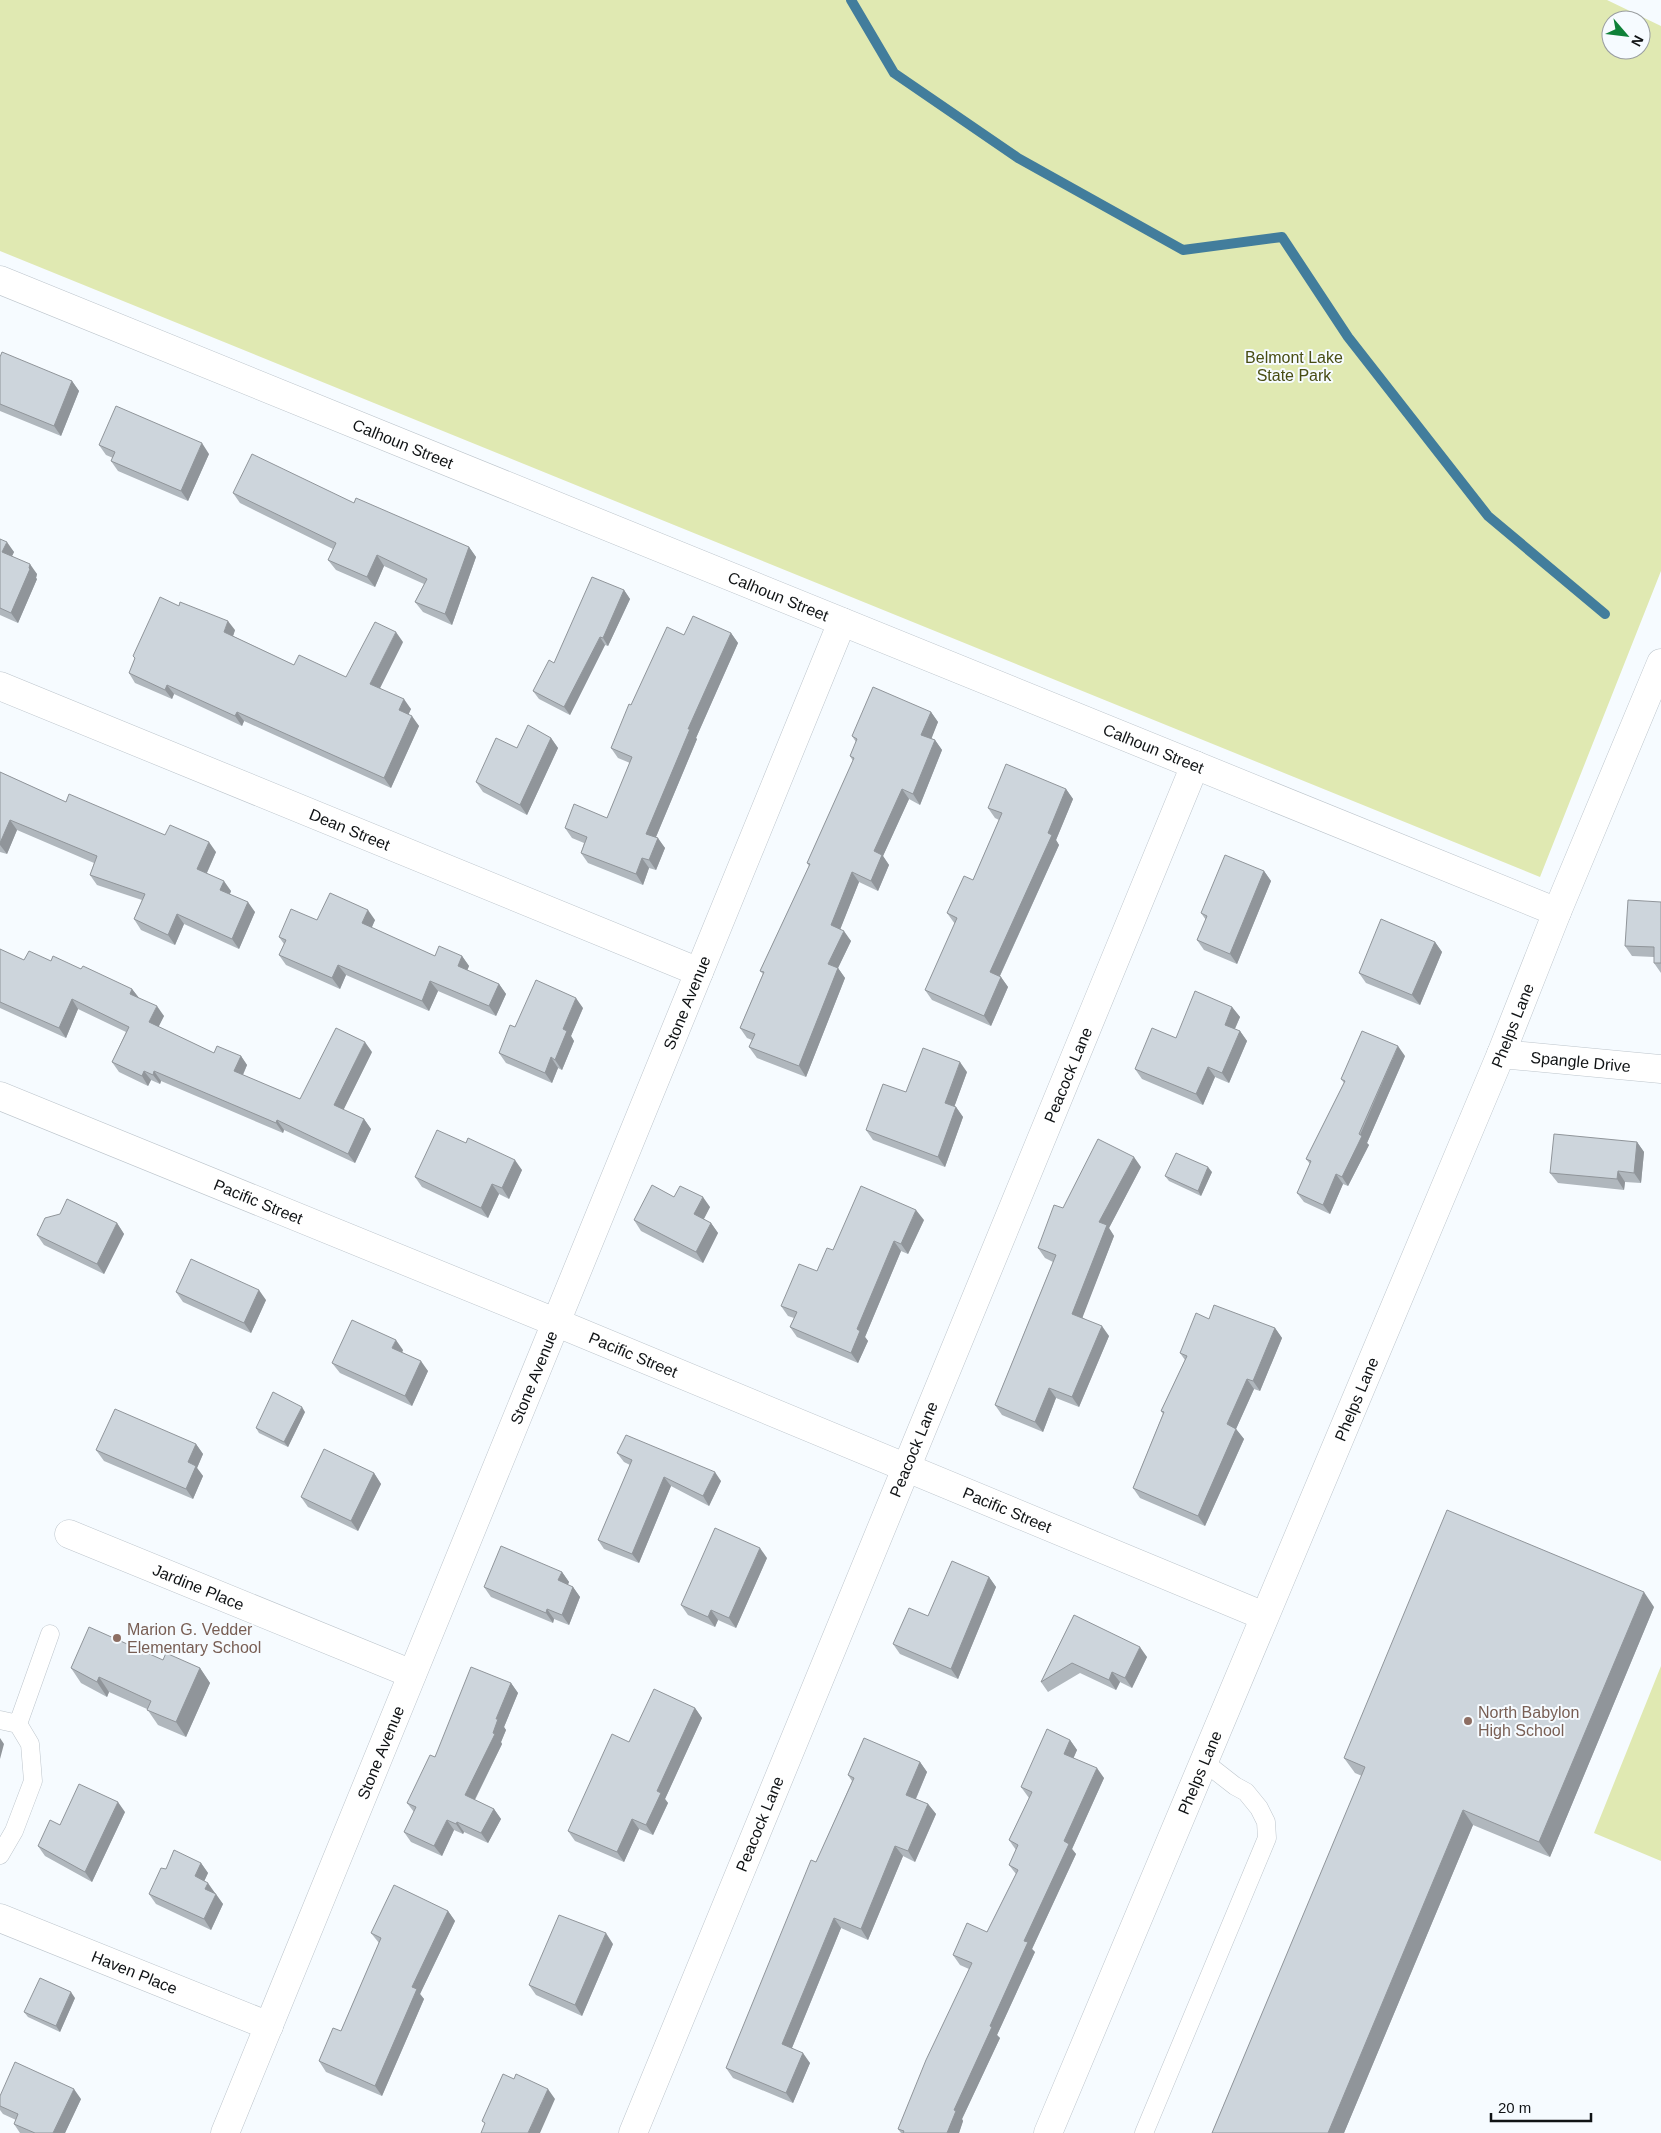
<svg xmlns="http://www.w3.org/2000/svg" width="1661" height="2133" viewBox="0 0 1661 2133" font-family="Arial,sans-serif">
<rect width="100%" height="100%" fill="#f6fbff"/>
<path fill="#e0e9b2" fill-rule="evenodd" d="M0,0H1607L1661,26V571L1540,877L0,251ZM1611,20H1641V50H1611Z
M1661,1666V1861L1594,1833Z"/>
<g fill="none" stroke-linecap="round" stroke-linejoin="round">
<path stroke="#427d9c" stroke-width="10" d="M851,0L894,73L1018,158L1183,250L1282,237L1348,337L1488,516L1605,614"/>
<g stroke="#bdc5cc" stroke-width="19">
<path id="service" d="M0,1720L18,1724L30,1744L33,1781L14,1831L0,1855
M18,1724L50,1634
M1144,2133L1267,1838L1266,1822L1259,1808L1246,1792L1235,1786L1203,1761"/>
</g>
<g stroke="#bdc5cc" stroke-width="29">
<g id="minor">
<path id="s1" d="M0,280L1557,912"/>
<path id="s2" d="M0,686L699,972"/>
<path id="s3" d="M1501,1054L1661,1069"/>
<path id="s4" d="M0,1096L555,1322L1264,1616"/>
<path id="s5" d="M69,1534L412,1674"/>
<path id="s6" d="M0,1918L269,2026"/>
<path id="s7" d="M225,2133L842,622"/>
<path id="s8" d="M633,2133C819,1676 1008,1221 1195,765"/>
</g>
</g>
<g stroke="#bdc5cc" stroke-width="29">
<g id="tertiary">
<path id="s9" d="M1048,2133L1501,1054L1557,912L1661,663"/>
</g>
</g>
<use href="#service" stroke="#fff" stroke-width="18"/>
<use href="#minor" stroke="#fff" stroke-width="28"/>
<use href="#tertiary" stroke="#fff" stroke-width="28"/>
</g>
<path fill="#b0b7bd" d="M0,357L72,381L79,391L61,436L0,411Z
M99,445L209,454L188,501L118,471L111,461L113,458L106,455Z
M233,493L354,503L469,547L476,557L452,625L423,612L415,602L424,584L384,566L375,587L336,570L328,560L333,549L240,503Z
M0,539L14,552L12,556L37,574L36,578L37,579L18,623L0,615Z
M624,590L630,599L608,646L605,645L570,715L539,699L533,691L554,663Z
M235,630L233,636L294,665L346,677L403,642L380,688L411,709L408,714L419,726L391,788L244,721L242,726L174,694L172,699L135,683L129,673L135,659L133,656Z
M731,633L738,643L696,738L697,739L656,837L665,848L656,870L649,868L643,885L588,863L581,853L584,843L572,838L565,828L607,818L630,763L618,758L611,748L631,705L684,635Z
M931,712L938,722L931,738L935,740L942,750L920,805L909,799L883,856L889,865L878,891L859,882L840,929L851,941L838,968L845,978L806,1077L757,1058L749,1047L752,1040L747,1038L740,1028L763,974L760,971L809,866L807,863L853,761L850,756L856,742L852,736Z
M551,738L558,748L527,815L483,792L476,782L517,748Z
M0,772L66,802L216,852L207,873L231,891L230,894L255,912L239,949L184,924L175,945L141,930L134,919L142,900L97,885L90,875L94,863L17,830L7,854L0,852Z
M1066,789L1073,799L1056,840L1059,845L1000,976L1008,987L991,1026L932,1000L925,990L955,924L947,913L973,880L999,820L995,818L988,808Z
M1264,871L1271,881L1237,964L1204,950L1197,940L1206,920L1201,913Z
M1661,902V973L1654,963V957L1632,956L1625,946Z
M317,920H375L371,928L435,956H462L469,966L467,970L499,984L506,994L496,1016L438,991L429,1011L346,975L340,989L286,965L279,955L284,944L279,937Z
M1435,942L1442,952L1420,1005L1366,983L1359,973Z
M0,949L24,960L51,961L81,969L132,989L139,998L164,1016L158,1027L214,1053L241,1056L247,1065L243,1075L300,1099L372,1052L343,1110L364,1119L371,1129L355,1163L284,1130L283,1133L161,1081L160,1084L151,1080L148,1086L119,1072L112,1062L126,1032L78,1009L66,1038L0,1008Z
M1232,1007L1240,1017L1235,1029L1240,1031L1247,1041L1229,1083L1215,1077L1203,1105L1142,1079L1135,1069L1176,1038Z
M583,1008L571,1036L574,1041L562,1070L558,1068L552,1083L506,1063L499,1053L515,1027Z
M1405,1056L1367,1143L1369,1145L1348,1186L1343,1184L1330,1214L1304,1202L1297,1193L1310,1164L1306,1159L1344,1083L1341,1079Z
M967,1072L954,1107H956L963,1117L945,1167L873,1140L866,1130L906,1092Z
M1637,1142L1644,1152L1641,1183L1625,1182L1624,1190L1558,1183L1550,1173Z
M466,1143L522,1170L509,1199L499,1194L488,1218L422,1187L415,1177Z
M1141,1167L1109,1228L1114,1236L1082,1317L1109,1336L1079,1407L1056,1398L1043,1432L1002,1415L995,1405L1053,1262L1045,1258L1038,1248L1063,1208Z
M1212,1172L1201,1196L1169,1181L1165,1176Z
M674,1197L710,1207L704,1219L711,1223L718,1233L703,1263L641,1231L634,1220Z
M924,1220L908,1254L901,1251L865,1337L868,1341L858,1363L797,1337L790,1327L794,1318L788,1316L781,1306L817,1271L833,1250Z
M117,1223L124,1234L104,1274L44,1245L37,1235Z
M176,1292L266,1300L251,1333L183,1302Z
M1209,1319L1275,1328L1282,1338L1260,1391L1254,1389L1236,1429L1244,1439L1205,1526L1140,1498L1133,1488L1163,1414L1161,1411L1185,1360L1180,1353Z
M403,1350L402,1352L428,1371L412,1406L340,1373L332,1363Z
M305,1412L288,1447L259,1433L256,1428Z
M196,1444L203,1454L197,1468L203,1476L193,1499L104,1461L96,1450Z
M617,1453L721,1481L709,1506L671,1486L639,1563L604,1549L598,1540L630,1465L624,1462Z
M374,1473L381,1484L358,1531L308,1507L301,1497Z
M767,1558L736,1628L718,1620L715,1627L688,1615L681,1605Z
M562,1572L569,1582L568,1585L573,1587L580,1597L569,1625L554,1619L553,1623L491,1597L484,1587Z
M989,1577L996,1587L958,1679L900,1654L893,1644L928,1616Z
M1654,1607L1550,1857L1473,1825L1344,2133H1212L1362,1776L1355,1773L1344,1758Z
M1074,1615L1147,1657L1132,1688L1120,1682L1116,1690L1080,1673L1048,1692L1041,1682Z
M163,1660L200,1668L210,1683L186,1737L158,1725L147,1709L109,1692L107,1697L81,1683L71,1668Z
M511,1683L518,1693L504,1727L506,1730L501,1742L502,1744L475,1800L494,1809L501,1819L488,1843L464,1832L463,1834L454,1830L442,1856L411,1842L404,1832L414,1812L407,1803L435,1757Z
M695,1708L702,1718L665,1799L668,1803L653,1835L639,1829L624,1862L575,1841L568,1831L629,1742Z
M1070,1740L1077,1750L1073,1758L1104,1778L1072,1849L1076,1854L1032,1949L1035,1952L997,2035L1000,2038L962,2119L963,2121L959,2133H901L898,2129L969,1969L960,1965L953,1955L987,1932L1016,1874L1009,1865L1016,1850L1009,1840L1029,1798L1021,1787Z
M920,1762L927,1772L916,1799L928,1804L936,1814L915,1862L903,1856L868,1940L841,1928L792,2048L810,2063L793,2103L733,2078L726,2068L852,1781L848,1775Z
M125,1812L92,1882L45,1856L38,1846L60,1825Z
M201,1863L208,1873L204,1881L215,1893V1894L223,1904L211,1930L156,1904L149,1894L166,1869Z
M448,1911L455,1921L420,1994L424,1999L382,2096L326,2072L319,2061L341,2031L379,1943L371,1933Z
M613,1944L582,2016L536,1995L529,1985Z
M75,1998L60,2032L28,2017L24,2012Z
M0,2096L81,2099L65,2133H20L14,2124L16,2120L3,2114L0,2110Z"/>
<path fill="#90959a" d="M72,381L79,391L61,436L54,426Z
M202,443L209,454L188,501L181,491Z
M7,542L14,552L9,562L2,552Z
M469,547L476,557L452,625L445,614Z
M377,555L384,566L375,587L367,577Z
M30,564L37,574L36,578L37,579L18,623L11,613Z
M624,590L630,599L608,646L603,638Z
M228,621L235,630L231,642L224,632Z
M396,632L403,642L377,694L370,684Z
M731,633L738,643L696,738L697,739L653,844L646,834L688,729Z
M600,637L605,645L570,715L564,707Z
M167,685L174,694L172,699L165,690Z
M404,699L411,709L406,720L399,710Z
M237,712L244,721L242,726L235,716Z
M931,712L938,722L929,745L921,735Z
M412,716L419,726L391,788L384,778Z
M551,738L558,748L527,815L520,805Z
M935,740L942,750L920,805L913,794Z
M902,789L909,799L883,856L889,865L878,891L871,881L874,851Z
M1066,789L1073,799L1056,840L1059,845L997,982L990,972Z
M10,820L17,830L7,854L0,845V843Z
M658,838L665,848L656,870L649,860Z
M209,842L216,852L204,879L197,869Z
M642,858L649,868L643,885L636,874Z
M1264,871L1271,881L1237,964L1230,954Z
M852,872L859,882L838,935L831,925Z
M224,881L231,891L227,900L220,890Z
M248,902L255,912L239,949L232,939Z
M368,910L375,920L369,934L362,923Z
M177,914L184,924L175,945L168,935Z
M844,931L851,941L838,968L845,978L806,1077L799,1066L828,964Z
M1435,942L1442,952L1420,1005L1412,995Z
M462,956L469,966L465,976L458,966Z
M338,965L346,975L340,989L332,978Z
M1001,977L1008,987L991,1026L984,1016Z
M430,981L438,991L429,1011L422,1001Z
M499,984L506,994L496,1016L489,1006Z
M132,989L139,998L130,994Z
M576,998L583,1008L571,1036L574,1041L562,1070L555,1060L563,1029Z
M72,999L78,1009L66,1038L59,1028Z
M157,1006L164,1016L156,1032L149,1022Z
M1232,1007L1240,1017L1232,1035L1225,1025Z
M1240,1031L1247,1041L1229,1083L1222,1073Z
M365,1042L372,1052L341,1115L334,1105Z
M1398,1046L1405,1056L1367,1143L1369,1145L1348,1186L1342,1177Z
M241,1056L247,1065L240,1081L234,1071Z
M551,1057L558,1068L552,1083L545,1073Z
M960,1062L967,1072L952,1113L945,1103Z
M1208,1067L1215,1077L1203,1105L1196,1094Z
M144,1071L151,1080L148,1086L142,1076Z
M154,1071L161,1081L160,1084L153,1075Z
M956,1107L963,1117L945,1167L938,1157Z
M364,1119L371,1129L355,1163L348,1154Z
M277,1120L284,1130L283,1133L276,1123Z
M1637,1142L1644,1152L1641,1183L1634,1173Z
M1134,1157L1141,1167L1109,1228L1114,1236L1080,1324L1072,1314L1099,1222Z
M515,1160L522,1170L509,1199L502,1188Z
M1208,1167L1212,1172L1201,1196L1198,1191Z
M1618,1171L1625,1182L1624,1190L1617,1179Z
M1336,1174L1343,1184L1330,1214L1323,1205Z
M492,1184L499,1194L488,1218L481,1208Z
M703,1197L710,1207L701,1224L694,1214Z
M916,1210L924,1220L908,1254L901,1244Z
M117,1223L124,1234L104,1274L97,1264Z
M711,1223L718,1233L703,1263L696,1252Z
M894,1241L901,1251L865,1337L868,1341L858,1363L851,1353L857,1329Z
M259,1290L266,1300L251,1333L244,1323Z
M1102,1326L1109,1336L1079,1407L1072,1397Z
M1275,1328L1282,1338L1260,1391L1253,1381Z
M396,1340L403,1350L400,1358L392,1348Z
M421,1361L428,1371L412,1406L405,1396Z
M1247,1379L1254,1389L1236,1429L1244,1439L1205,1526L1198,1516L1227,1424Z
M1049,1388L1056,1398L1043,1432L1035,1422Z
M302,1407L305,1412L288,1447L284,1442Z
M196,1444L203,1454L197,1468L203,1476L193,1499L186,1489L188,1462Z
M715,1472L721,1481L709,1506L703,1496Z
M374,1473L381,1484L358,1531L351,1521Z
M664,1477L671,1486L639,1563L632,1554Z
M760,1548L767,1558L736,1628L729,1618Z
M562,1572L569,1582L565,1590L558,1580Z
M989,1577L996,1587L958,1679L951,1669Z
M573,1587L580,1597L569,1625L562,1615Z
M1644,1592L1654,1607L1550,1857L1539,1842Z
M547,1609L554,1619L553,1623L546,1613Z
M711,1610L718,1620L715,1627L708,1617Z
M1140,1647L1147,1657L1132,1688L1125,1678Z
M200,1668L210,1683L186,1737L176,1722Z
M1112,1672L1120,1682L1116,1690L1109,1680Z
M99,1677L109,1692L107,1697L97,1682Z
M511,1683L518,1693L504,1727L506,1730L501,1742L502,1744L472,1805L465,1795L493,1733L496,1719Z
M695,1708L702,1718L665,1799L668,1803L653,1835L646,1825L657,1791Z
M0,1738L4,1744L0,1759Z
M1070,1740L1077,1750L1071,1764L1064,1754Z
M920,1762L927,1772L913,1805L906,1795Z
M1097,1768L1104,1778L1072,1849L1076,1854L1032,1949L1035,1952L997,2035L1000,2038L962,2119L963,2121L959,2133H947L954,2110L990,2026L1064,1841Z
M118,1802L125,1812L92,1882L85,1872Z
M928,1804L936,1814L915,1862L908,1851Z
M494,1809L501,1819L488,1843L481,1833Z
M1463,1810L1473,1825L1344,2133H1328Z
M632,1819L639,1829L624,1862L617,1852Z
M447,1820L454,1830L442,1856L434,1846Z
M457,1822L464,1832L463,1834L456,1824Z
M895,1846L903,1856L868,1940L861,1929Z
M201,1863L208,1873L202,1886L195,1876Z
M208,1883L215,1893L212,1899L205,1889Z
M216,1894L223,1904L211,1930L204,1919Z
M448,1911L455,1921L420,1994L424,1999L382,2096L375,2086L412,1987Z
M834,1918L841,1928L789,2055L782,2044Z
M606,1933L613,1944L582,2016L575,2005Z
M71,1992L75,1998L60,2032L56,2026Z
M803,2053L810,2063L793,2103L786,2093Z
M74,2089L81,2099L65,2133H53Z
M548,2089L555,2099L540,2133H528Z"/>
<path fill="#cdd5dc" stroke="#90959a" d="M2,352L72,381L54,426L0,404V357Z
M116,406L202,443L181,491L111,461L115,452L99,445Z
M252,454L354,503L356,498L469,547L445,614L415,602L427,579L377,555L367,577L328,560L336,543L233,493Z
M0,539L7,542L2,552L30,564L29,568L30,569L11,613L0,608Z
M592,577L624,590L603,638L600,637L564,707L533,691L549,660L554,663Z
M160,597L179,606L180,602L228,621L224,632L294,665L299,655L346,677L375,622L396,632L370,684L404,699L399,710L412,716L384,778L237,712L235,716L167,685L165,690L129,673L135,658L133,656Z
M693,616L731,633L688,729H690L646,834L658,838L649,860L642,858L636,874L581,853L587,837L565,828L574,804L607,818L632,757L611,748L629,704L631,705L667,627L684,635Z
M873,687L931,712L921,735L935,740L913,794L902,789L874,851L882,855L871,881L852,872L831,925L844,931L828,964L838,968L799,1066L749,1047L755,1034L740,1028L764,972L760,971L810,864L807,863L854,758L850,756L857,739L852,736Z
M528,725L551,738L520,805L476,782L496,738L517,748Z
M1006,764L1066,789L1048,833L1052,835L990,972L1001,977L984,1016L925,990L957,918L947,913L964,876L973,880L1002,813L988,808Z
M0,772L66,802L69,794L165,835L170,825L209,842L197,869L224,881L220,890L248,902L232,939L177,914L168,935L134,919L145,894L90,875L97,856L10,820L0,843Z
M1225,855L1264,871L1230,954L1197,940L1207,916L1201,913Z
M330,893L368,910L362,923L435,956L439,946L462,956L458,966L499,984L489,1006L430,981L422,1001L338,965L332,978L279,955L286,940L279,937L291,909L317,920Z
M1628,900L1661,902V963H1654V947L1625,946Z
M1381,919L1435,942L1412,995L1359,973Z
M0,949L24,960L29,951L51,961L53,956L81,969L83,966L132,989L130,994L157,1006L149,1022L214,1053L217,1046L241,1056L234,1071L300,1099L336,1028L365,1042L334,1105L364,1119L348,1154L277,1120L276,1123L154,1071L153,1075L144,1071L142,1076L112,1062L129,1027L72,999L59,1028L0,1002Z
M536,980L576,998L563,1029L567,1031L555,1060L551,1057L545,1073L499,1053L510,1025L515,1027Z
M1195,991L1232,1007L1225,1025L1240,1031L1222,1073L1208,1067L1196,1094L1135,1069L1152,1028L1176,1038Z
M1362,1031L1398,1046L1359,1134L1362,1136L1342,1177L1336,1174L1323,1205L1297,1193L1311,1161L1306,1159L1345,1081L1341,1079Z
M923,1048L960,1062L945,1103L956,1107L938,1157L866,1130L883,1084L906,1092Z
M437,1130L466,1143L468,1138L515,1160L502,1188L492,1184L481,1208L415,1177Z
M1554,1134L1637,1142L1634,1173L1618,1171L1617,1179L1550,1173Z
M1098,1139L1134,1157L1099,1222L1107,1225L1072,1314L1102,1326L1072,1397L1049,1388L1035,1422L995,1405L1056,1255L1038,1248L1054,1205L1063,1208Z
M1176,1153L1208,1167L1198,1191L1165,1176Z
M652,1185L674,1197L680,1186L703,1197L694,1214L711,1223L696,1252L634,1220Z
M861,1186L916,1210L901,1244L894,1241L857,1329L860,1331L851,1353L790,1327L797,1312L781,1306L799,1264L817,1271L827,1248L833,1250Z
M67,1199L117,1223L97,1264L37,1235L45,1218L60,1214Z
M191,1259L259,1290L244,1323L176,1292Z
M1214,1305L1275,1328L1253,1381L1247,1379L1227,1424L1236,1429L1198,1516L1133,1488L1164,1412L1161,1411L1187,1356L1180,1353L1196,1313L1209,1319Z
M352,1320L396,1340L392,1348L421,1361L405,1396L332,1363Z
M273,1392L302,1407L284,1442L256,1428Z
M115,1409L196,1444L188,1462L196,1466L186,1489L96,1450Z
M626,1435L715,1472L703,1496L664,1477L632,1554L598,1540L632,1460L617,1453Z
M324,1449L374,1473L351,1521L301,1497Z
M1447,1510L1644,1592L1539,1842L1463,1810L1328,2133H1212L1365,1767L1344,1758Z
M715,1528L760,1548L729,1618L711,1610L708,1617L681,1605Z
M501,1546L562,1572L558,1580L573,1587L562,1615L547,1609L546,1613L484,1587Z
M952,1561L989,1577L951,1669L893,1644L909,1608L928,1616Z
M1074,1615L1140,1647L1125,1678L1112,1672L1109,1680L1072,1663L1041,1682Z
M89,1627L163,1660L166,1653L200,1668L176,1722L147,1710L151,1701L99,1677L97,1682L71,1668Z
M471,1667L511,1683L496,1719H498L493,1733L495,1734L465,1795L494,1809L481,1833L457,1822L456,1824L447,1820L434,1846L404,1832L416,1807L407,1803L430,1755L435,1757Z
M654,1689L695,1708L657,1791L661,1793L646,1825L632,1819L617,1852L568,1831L612,1734L629,1742Z
M1047,1729L1070,1740L1064,1754L1097,1768L1064,1841L1069,1844L1024,1941L1028,1942L990,2026L992,2027L954,2110L956,2111L947,2133H903L904,2131L898,2129L926,2060L972,1963L953,1955L967,1923L987,1932L1018,1870L1009,1865L1018,1845L1009,1840L1032,1792L1021,1787Z
M864,1738L920,1762L906,1795L928,1804L908,1851L895,1846L861,1929L834,1918L782,2044L803,2053L786,2093L726,2068L811,1860L816,1862L854,1778L848,1775Z
M79,1784L118,1802L85,1872L38,1846L50,1820L60,1825Z
M174,1850L201,1863L195,1876L208,1883L205,1889L216,1894L204,1919L149,1894L161,1868L166,1869Z
M394,1885L448,1911L412,1987L417,1989L375,2086L319,2061L333,2028L341,2031L381,1938L371,1933Z
M559,1915L606,1933L575,2005L529,1985Z
M40,1978L71,1992L56,2026L24,2012Z
M15,2062L74,2089L53,2133H35L14,2124L18,2114L0,2106V2096Z
M503,2074L514,2079L516,2074L548,2089L528,2133H481L485,2123L482,2121Z"/>
<g fill="#8d6e63" stroke="#f6fbff" stroke-width="2">
<circle cx="117" cy="1638" r="5"/>
<circle cx="1468" cy="1721" r="5"/>
</g>
<g text-anchor="middle" dominant-baseline="central" stroke-width="4" stroke-linejoin="round" paint-order="stroke">
<g font-size="16" fill="#484d13" stroke="#f6fbff">
<text x="1294" y="357">Belmont Lake<tspan x="1294" dy="18">State Park</tspan></text>
</g>
<g font-size="16" fill="#101315" stroke="#f6fbff">
<text stroke="none"><textPath href="#s1" startOffset="435">Calhoun Street</textPath></text>
<text stroke="none"><textPath href="#s1" startOffset="840">Calhoun Street</textPath></text>
<text stroke="none"><textPath href="#s1" startOffset="1245">Calhoun Street</textPath></text>
<text stroke="none"><textPath href="#s2" startOffset="378">Dean Street</textPath></text>
<text stroke="none"><textPath href="#s7" startOffset="1221">Stone Avenue</textPath></text>
<text stroke="none"><textPath href="#s9" startOffset="1201">Phelps Lane</textPath></text>
<text stroke="none"><textPath href="#s3" startOffset="80">Spangle Drive</textPath></text>
<text stroke="none"><textPath href="#s8" startOffset="1144">Peacock Lane</textPath></text>
<text stroke="none"><textPath href="#s4" startOffset="279">Pacific Street</textPath></text>
<text stroke="none"><textPath href="#s4" startOffset="684">Pacific Street</textPath></text>
<text stroke="none"><textPath href="#s7" startOffset="816">Stone Avenue</textPath></text>
<text stroke="none"><textPath href="#s9" startOffset="796">Phelps Lane</textPath></text>
<text stroke="none"><textPath href="#s8" startOffset="739">Peacock Lane</textPath></text>
<text stroke="none"><textPath href="#s4" startOffset="1089">Pacific Street</textPath></text>
<text stroke="none"><textPath href="#s5" startOffset="140">Jardine Place</textPath></text>
<text stroke="none"><textPath href="#s7" startOffset="411">Stone Avenue</textPath></text>
<text stroke="none"><textPath href="#s9" startOffset="391">Phelps Lane</textPath></text>
<text stroke="none"><textPath href="#s8" startOffset="334">Peacock Lane</textPath></text>
<text stroke="none"><textPath href="#s6" startOffset="145">Haven Place</textPath></text>
</g>
<g font-size="16" fill="#785e54" stroke="#f6fbff" text-anchor="start">
<text x="127" y="1629">Marion G. Vedder<tspan x="127" dy="18">Elementary School</tspan></text>
<text x="1478" y="1712">North Babylon<tspan x="1478" dy="18">High School</tspan></text>
</g>
</g>
<g transform="translate(1626 35) rotate(118)"><circle r="24" fill="#f6fbff" stroke="#9a9ea1"/>
<path d="M0-4L9 19L0 12L-9 19Z" fill="#0f8138"/>
<text y="-8" font-size="14" font-weight="bold" text-anchor="middle" fill="#101315">N</text>
</g>
<path d="M1491 2113v8h100v-8" fill="none" stroke="#101315" stroke-width="2.5"/>
<text x="1498" y="2113" font-size="15" fill="#101315" stroke="#f6fbff" stroke-width="4" paint-order="stroke">20 m</text>
</svg>
